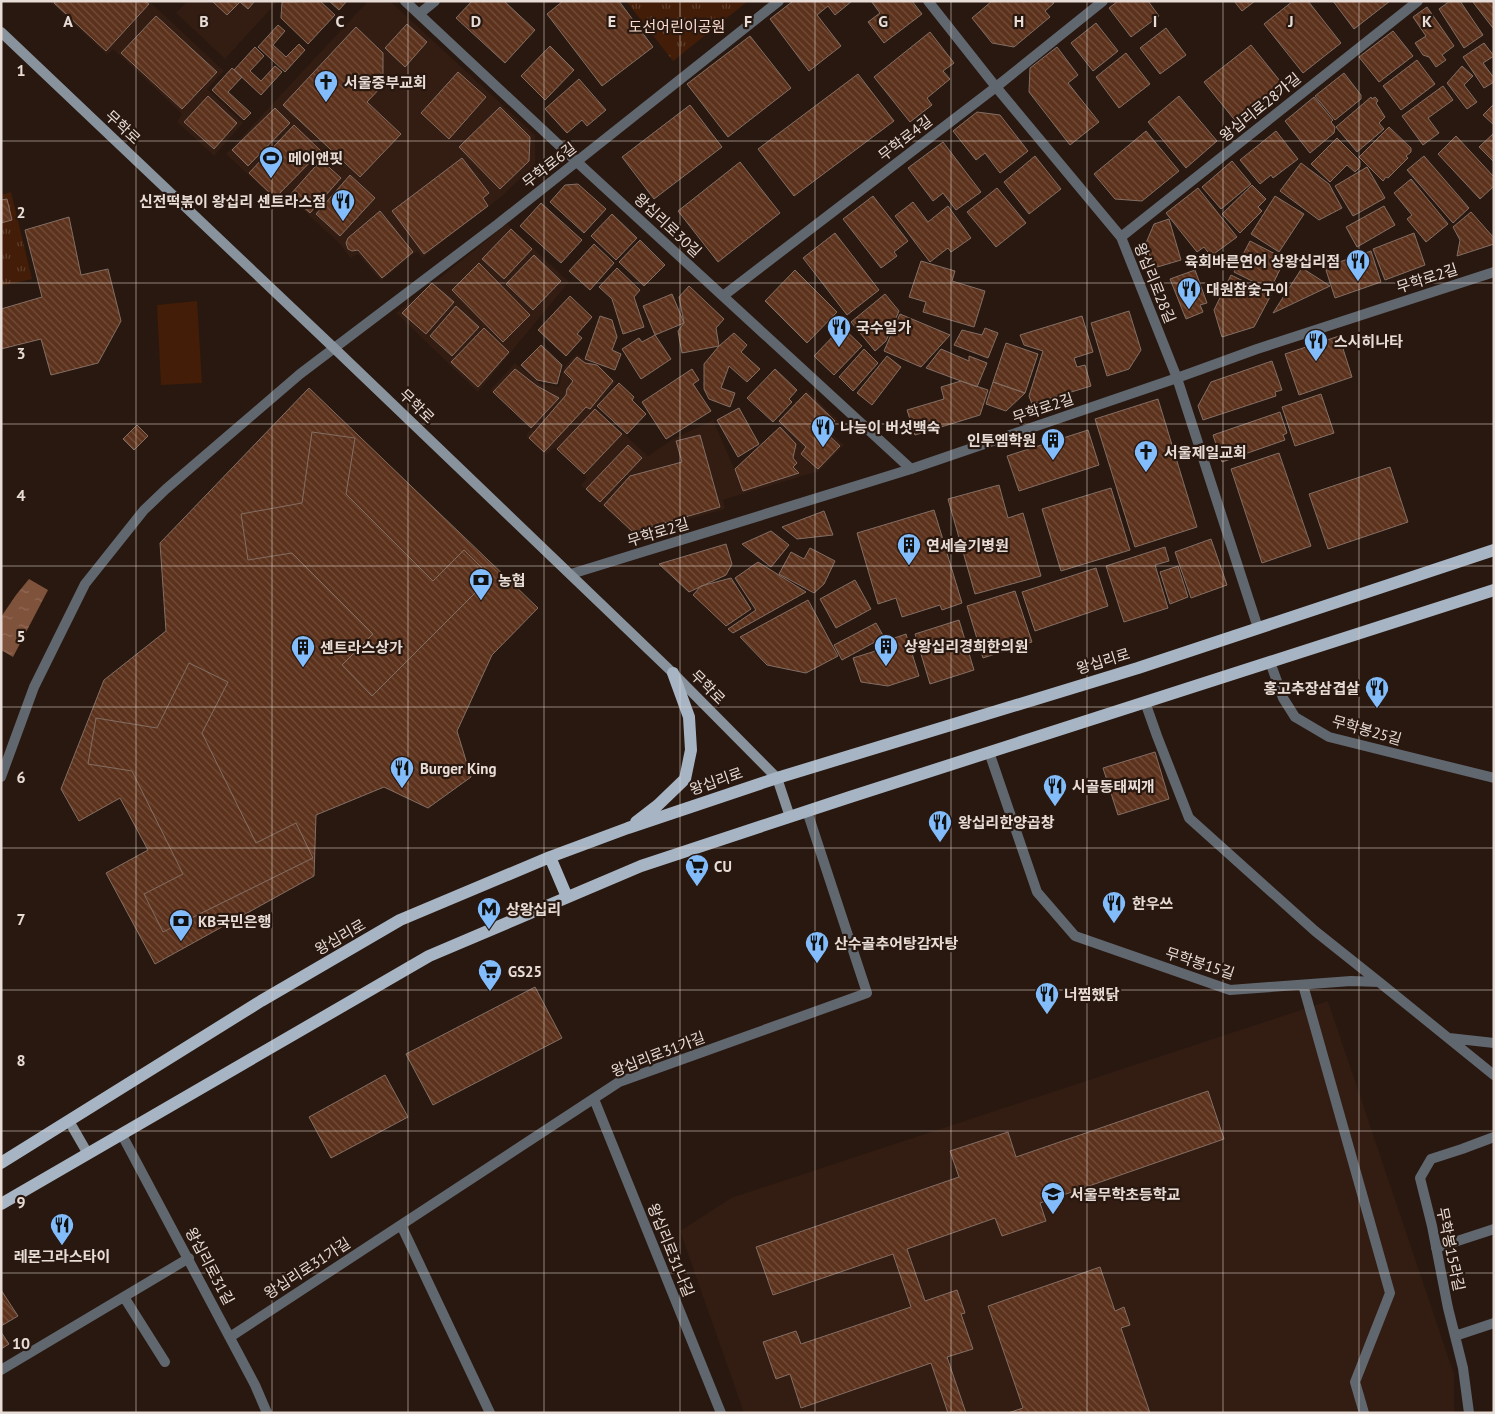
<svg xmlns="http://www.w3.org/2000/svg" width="1495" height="1414" viewBox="0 0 1495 1414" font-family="'PT Sans','Noto Sans KR',sans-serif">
<defs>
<pattern id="park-tufts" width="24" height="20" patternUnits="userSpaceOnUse" patternTransform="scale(1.25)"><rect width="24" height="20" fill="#431d07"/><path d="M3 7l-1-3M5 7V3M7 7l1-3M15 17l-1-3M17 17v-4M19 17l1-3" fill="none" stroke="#5e3d2a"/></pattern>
<pattern id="water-ripples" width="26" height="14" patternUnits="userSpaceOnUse" patternTransform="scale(1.25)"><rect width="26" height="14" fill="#7f523b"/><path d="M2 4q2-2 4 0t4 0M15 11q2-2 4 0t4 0" fill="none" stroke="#916a57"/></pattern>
<pattern id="building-back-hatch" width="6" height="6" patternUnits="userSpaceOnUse" patternTransform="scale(1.25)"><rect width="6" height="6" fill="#5c321c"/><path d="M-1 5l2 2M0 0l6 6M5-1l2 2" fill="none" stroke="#734f3c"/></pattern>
</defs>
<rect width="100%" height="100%" fill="#281810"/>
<path fill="#331c11" d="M49,1H149L224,71L207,89L243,123L214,156L177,122L182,114L113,49L107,55Z
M187,1H278L225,59L176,13Z
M368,1H390L535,135V165L502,196L422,258L417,251L381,281L358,254L350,258L340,244L286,194L278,203L226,154Z
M507,224L569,282L478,392L396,313Z
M577,354L587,361L599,365L616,382L595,407L648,456L673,439L713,420L734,468L781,426L777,421L807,390L840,422L830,432L844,445L819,471L723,500L725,509L633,535L581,485L587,478L554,447L546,455L526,436L531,429L490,390L515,363L541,384L559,387L564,367Z
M1328,1001L1454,1374V1413H744L680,1231L731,1198Z"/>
<path fill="#431d07" d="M197,301L202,383L161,385L157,305Z"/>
<path fill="url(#park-tufts)" d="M626,1H748L673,61Z
M11,192L32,279L1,286V195Z"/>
<path fill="url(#water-ripples)" d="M29,579L48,590L13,657L1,650V617L16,595Z"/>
<path fill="url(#building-back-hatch)" stroke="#836e64" d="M55,1H145L149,4L106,51L54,3Z
M212,1H255L248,9L240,2L227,15Z
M320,1L335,15L308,44L281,18L282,2Z
M329,1H347L339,10Z
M472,1H504L535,30L505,63L456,18Z
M563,1H619L653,47L602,86L547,14Z
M793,1H852L835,15L828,6L817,15L841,46L809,71L770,19Z
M871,1H912L922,14L884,43L868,22L880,13Z
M992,1H1053L1054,3L1045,11L1050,17L1014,47L992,43L972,18Z
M1118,1H1148L1159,16L1131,37L1109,8Z
M1234,1H1255L1242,11Z
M1293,1H1308L1341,43L1303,73L1264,24Z
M1333,1H1390L1354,29Z
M1450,1H1460L1483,35L1464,48L1439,9Z
M1472,1H1494V27L1493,28Z
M1427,7L1454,46L1442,55L1446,60L1436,67L1429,57L1423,55L1415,43L1426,36L1413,17Z
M156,16L217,72L182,109L121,53Z
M1096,23L1118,51L1093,71L1071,43Z
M407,24L427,42L405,67L385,48Z
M278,25L285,31L273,45L286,57L299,44L305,50L285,72L258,47Z
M356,27L383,53V85L367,102L401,134L360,177L283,105Z
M1166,28L1186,55L1160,74L1140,48Z
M1393,31L1413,56L1379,82L1359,57Z
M930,32L954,63L943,71L950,79L927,98L932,105L910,122L874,77Z
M750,36L791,88L728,137L687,84Z
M1484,43L1494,56L1483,63L1494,78V82L1484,88L1463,57Z
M1251,45L1284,86L1237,123L1204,82Z
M550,46L574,70L545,100L521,76Z
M255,47L264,56L250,71L261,81L275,66L282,72L261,95L234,70Z
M1057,47L1078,75L1068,83L1099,122L1070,145L1029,92L1030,68Z
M1126,53L1150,84L1119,108L1096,77Z
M1417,60L1435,84L1401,110L1383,86Z
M1462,66L1473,76L1464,85L1477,102L1467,109L1447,83Z
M232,68L242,77L228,92L251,113L244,120L212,90Z
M458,72L486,97L449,139L421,113Z
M1344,73L1361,95V99L1335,120L1315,96Z
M858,74L894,121L794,196L758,149Z
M579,79L606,110L587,126L582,120L567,133L545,109Z
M1443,86L1453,100L1428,118L1439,133L1423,145L1402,116Z
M208,96L237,123L214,149L184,122Z
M1179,96L1217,141L1186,168L1148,122Z
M1314,97L1333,120L1331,122L1335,127L1334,133L1310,153L1285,121Z
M1371,97L1372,99L1375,97L1377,99L1378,101L1376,103L1385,117L1379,123L1384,129L1357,152L1336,127Z
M1494,104V125L1483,115Z
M690,105L722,147L654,199L622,157Z
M500,107L530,137L529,161L500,189L459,147Z
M275,108L290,123L248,166L232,150Z
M977,112L1000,115L1028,151L1000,173L985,153L976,160L953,131Z
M294,125L321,151L275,198L249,173Z
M1389,127L1411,148V152L1406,156L1408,158L1388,178L1386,177L1383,181L1359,157Z
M1146,131L1179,171L1142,201L1115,199L1094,174Z
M1276,131L1298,159L1273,178L1271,175L1260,184L1240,160Z
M1494,133V162L1479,147Z
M1456,136L1494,177V186L1480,199L1438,154Z
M1337,138L1360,161V167L1355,172L1347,165L1330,182L1311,164Z
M943,142L981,192L956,210L943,193L933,201L908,168Z
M1035,156L1061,189L1029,214L1004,182Z
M1424,156L1469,208L1453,223L1407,170Z
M462,158L489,193L483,198L488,206L424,254L392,211Z
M321,160L341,178L310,213L290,195Z
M1232,161L1251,184L1221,209L1202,187Z
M740,162L780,213L718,262L678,211Z
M1301,163L1329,184L1342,208L1319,220L1280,191Z
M1367,167L1385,198L1353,216L1335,186Z
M350,175L375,198L340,236L316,214Z
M1411,179L1448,224L1426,242L1407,219L1412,215L1394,193Z
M578,184L606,209L584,233L550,202L565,185Z
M1252,185L1266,199L1258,207L1262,211L1240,233L1222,214Z
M997,188L1026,223L996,247L967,212Z
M1198,188L1237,237L1211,256L1204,247L1197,252L1166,213Z
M873,196L908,241L894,252L897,256L881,268L843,219Z
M1275,196L1304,214L1279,252L1251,234Z
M7,199L12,220L1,223V200Z
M913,202L928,222L948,206L971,238L951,252L948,248L930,262L895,216Z
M541,203L582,240L561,263L520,226Z
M1384,206L1395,225L1357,247L1346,227Z
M380,211L413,252L382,278L358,250L352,251L348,249L346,243L348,238Z
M1471,212L1494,238V244L1457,256L1460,240L1453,227Z
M612,214L637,238L616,260L591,236Z
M69,217L81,275L108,269L121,321L98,363L51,375L41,339L1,349V309L42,297L25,230Z
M1169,219L1181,260L1154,268L1146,243L1154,224Z
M511,229L532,249L504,279L482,259Z
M835,233L879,290L847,315L803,258Z
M1414,233L1425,265L1385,280L1373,249Z
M640,240L665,265L644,286L619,262Z
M1250,241L1285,259L1270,290L1234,272Z
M594,244L614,263L590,290L569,271Z
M1371,251L1381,282L1335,298L1325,267Z
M534,255L561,281L533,310L506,284Z
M921,261L955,271L952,281L985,291L974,327L923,312L926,302L909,297Z
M479,263L530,315L503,342L452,290Z
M617,268L640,290L634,297L644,327L623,334L612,299L599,287Z
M1302,268L1330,286L1273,313Z
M795,270L837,312L807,343L765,301Z
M1195,270L1207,303L1200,305L1203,312L1186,319L1170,279Z
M1231,275L1271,295L1254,327L1222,337L1214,310Z
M432,283L454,302L426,334L402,313Z
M689,286L724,319L716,328L719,346L682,353L678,331L684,323L679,297Z
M672,294L684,323L655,335L643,306Z
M885,294L899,311L886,341L875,351L851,322Z
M570,296L592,317L577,334L582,338L566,356L538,330Z
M456,306L479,327L452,356L430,336Z
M1129,311L1141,350L1129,369L1107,376L1091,323Z
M900,314L950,335L921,367L884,351Z
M600,316L612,320L617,337L612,350L621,354L615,370L585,359Z
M1082,316L1093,352L1074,358L1077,367L1085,365L1091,386L1032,404L1029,396L1043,351L1024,345L1020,335Z
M842,327L862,346L834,375L814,356Z
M484,328L509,352L478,387L451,362Z
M985,328L998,333L988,358L954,345L962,330L982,335Z
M734,333L747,345L741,352L760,369L747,382L729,366L721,388L735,393L730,407L709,399L704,389V364L719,346Z
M655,335L671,359L641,379L622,349L639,338L642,342Z
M1339,336L1352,377L1299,395L1285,354Z
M1006,343L1038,354L1025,393L993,382Z
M541,345L562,365L557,384L537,380L521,365Z
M864,349L878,363L853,391L839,377Z
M941,349L969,361V356L987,363L977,387L926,368Z
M887,356L901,367L872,405L857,393Z
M577,357L585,363L597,365L613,381L590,409L586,407L544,452L529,438L566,395L567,389L573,381L564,372Z
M1272,361L1282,390L1275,392L1276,396L1203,420L1198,406L1211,382Z
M515,369L537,386L559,398L531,428L493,392Z
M692,369L699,380L693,384L711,411L666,439L642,402Z
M775,369L797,390L789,399L792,402L773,422L747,398Z
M961,381L988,390L980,415L915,435L907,410L944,399L941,387Z
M993,382L1025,393L1006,411L986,404Z
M619,383L634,397L632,400L646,414L627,434L597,406Z
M309,388L538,608L492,655L457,731L471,777L428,808L384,787L316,815L314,876L155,964L106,873L148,850L120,798L79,821L61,789L104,680L166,631L160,543Z
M806,393L835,421L825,432L840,446L818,469L801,454L806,447L779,421Z
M1321,394L1334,433L1295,446L1282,407Z
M1158,399L1197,527L1135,547L1095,419Z
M739,408L759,444L738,457L717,420Z
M595,409L622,434L584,474L557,449Z
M1280,412L1287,433L1283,435L1285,440L1222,462L1213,435Z
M137,425L148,436L134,450L123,439Z
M780,427L796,444L793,458L797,463L793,467L799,473L743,491L735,469Z
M1088,430L1099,465L1019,491L1007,456Z
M312,432L355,438L346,494L433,581L464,550L491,577L372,696L342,665L373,634L292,553L248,560L241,514L302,503Z
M700,435L720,507L633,532L604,505L630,476L682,462L676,441Z
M628,445L642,458L600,502L586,489Z
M1279,453L1311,546L1262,563L1231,469Z
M1390,467L1408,522L1328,549L1309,494Z
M999,485L1008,518L1023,513L1041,576L975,594L948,499Z
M1111,488L1130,550L1061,571L1042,509Z
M934,510L962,603L942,610L940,605L902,617L896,598L878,604L857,533Z
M824,511L833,535L797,539L782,527Z
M771,531L789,545L771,567L742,544Z
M1211,539L1227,585L1191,598L1175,552Z
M726,544L732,564L726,575L689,592L659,564Z
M1165,547L1169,561L1155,565L1168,608L1124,622L1106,566Z
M810,548L835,561L824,584L814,593L779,574L791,552L804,559Z
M758,562L806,592L733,633L728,629L756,610L735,578Z
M1178,566L1188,597L1170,604L1160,572Z
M1096,568L1108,606L1035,631L1022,592Z
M731,578L751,609L726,626L693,595L701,586Z
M855,580L871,609L836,628L820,599Z
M1015,591L1032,642L983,658L967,606Z
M808,600L838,656L806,673L767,665L740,637Z
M959,620L974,670L930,684L915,634Z
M876,623L884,637L842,660L834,645Z
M906,634L919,676L888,686L861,682L853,658L882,649L880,643Z
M189,663L228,682L202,733L256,843L296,823L313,858L163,932L144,894L183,874L132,771L88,764L96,718L157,728Z
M1155,752L1169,799L1118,815L1103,768Z
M535,987L562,1038L433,1105L406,1054Z
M385,1075L408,1117L331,1158L309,1117Z
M1208,1091L1224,1139L1040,1203L1046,1221L1002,1236L995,1218L907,1249L925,1301L957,1290L965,1313L961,1314L973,1349L947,1357L966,1413H948L931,1363L801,1408L790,1374L776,1379L763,1342L796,1331L801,1344L911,1307L893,1254L773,1295L756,1247L959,1177L950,1151L1008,1132L1016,1157Z
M1100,1267L1115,1311L1124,1307L1130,1325L1121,1328L1150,1413H1008L1023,1408L988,1306Z
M1,1290L18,1316L1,1326Z
M1,1332L9,1344L1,1349Z"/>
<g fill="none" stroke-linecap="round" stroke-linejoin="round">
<path stroke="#61676f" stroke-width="10" d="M405,1L577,162L911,469
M928,1L996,87L1121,237L1177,378L1258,628
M419,14L435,1
M1121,237L1418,1
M723,296L996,87L1103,1
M571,574L911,469L1177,378L1257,349L1494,272
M1270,662L1283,698L1295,717L1329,737L1494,778
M1145,702L1157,736L1189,818L1315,931L1379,982
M989,752L1037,892L1075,936L1230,990L1351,981L1379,982L1494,1075
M1,777L34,687L85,584L144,510L166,489L300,374L498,224L779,1
M1303,985L1390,1293L1355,1382L1364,1413
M1449,1038L1494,1043
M594,1099L721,1413
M122,1135L255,1385L267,1413
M401,1225L490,1413
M1436,1248L1494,1229
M124,1297L165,1362
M1455,1336L1494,1323
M230,1337L619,1082L867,993L807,811
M1,1370L189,1258
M1469,1413L1463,1368L1448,1308L1432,1226L1420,1178L1431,1159L1462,1149L1494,1137"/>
<path stroke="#88939e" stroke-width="10" d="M1,32L334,348L673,673L777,778L790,817
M69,1121L88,1154"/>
<path stroke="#a7b4c3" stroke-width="12" d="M636,822L658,805L685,779L691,750L689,717L673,673
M550,857L567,897
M1,1163L261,1001L400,920L550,857L628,828L777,778L1138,668L1494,550
M1,1204L429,956L641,866L850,797L1494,590"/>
</g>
<path fill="none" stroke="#e8dcd6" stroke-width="1" stroke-opacity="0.55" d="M136,1V1413M272,1V1413M408,1V1413M544,1V1413M680,1V1413M815,1V1413M951,1V1413M1087,1V1413M1223,1V1413M1359,1V1413M1,141H1494M1,283H1494M1,424H1494M1,566H1494M1,707H1494M1,848H1494M1,990H1494M1,1131H1494M1,1273H1494"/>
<defs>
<g id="church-pin" transform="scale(1.25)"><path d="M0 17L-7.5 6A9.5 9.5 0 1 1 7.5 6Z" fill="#82bcfa" stroke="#281810"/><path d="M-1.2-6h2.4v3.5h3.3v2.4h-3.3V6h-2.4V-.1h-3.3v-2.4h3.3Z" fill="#111"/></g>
<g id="stadium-pin" transform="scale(1.25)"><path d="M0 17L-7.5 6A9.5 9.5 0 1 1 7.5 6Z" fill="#82bcfa" stroke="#281810"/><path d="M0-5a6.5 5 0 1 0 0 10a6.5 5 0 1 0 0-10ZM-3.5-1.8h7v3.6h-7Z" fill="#111"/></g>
<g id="restaurant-pin" transform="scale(1.25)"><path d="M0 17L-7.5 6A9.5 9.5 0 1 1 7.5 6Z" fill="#82bcfa" stroke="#281810"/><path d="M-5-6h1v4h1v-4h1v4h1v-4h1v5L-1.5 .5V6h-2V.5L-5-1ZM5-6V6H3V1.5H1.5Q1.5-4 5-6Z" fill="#111"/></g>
<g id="building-pin" transform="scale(1.25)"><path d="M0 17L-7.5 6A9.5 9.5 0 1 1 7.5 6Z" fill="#82bcfa" stroke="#281810"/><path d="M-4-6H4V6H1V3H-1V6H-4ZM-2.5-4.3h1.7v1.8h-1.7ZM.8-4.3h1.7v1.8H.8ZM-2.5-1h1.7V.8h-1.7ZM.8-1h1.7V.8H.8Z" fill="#111"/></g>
<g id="bank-pin" transform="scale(1.25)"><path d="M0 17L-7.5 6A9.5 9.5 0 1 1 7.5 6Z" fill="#82bcfa" stroke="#281810"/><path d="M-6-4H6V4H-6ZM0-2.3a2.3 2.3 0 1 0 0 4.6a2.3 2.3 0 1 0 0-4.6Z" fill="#111"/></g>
<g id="supermarket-pin" transform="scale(1.25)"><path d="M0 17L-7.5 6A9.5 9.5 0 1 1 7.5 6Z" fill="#82bcfa" stroke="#281810"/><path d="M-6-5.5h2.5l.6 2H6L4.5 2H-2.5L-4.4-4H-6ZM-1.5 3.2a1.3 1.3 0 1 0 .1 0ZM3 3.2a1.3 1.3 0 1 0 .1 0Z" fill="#111"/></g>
<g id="metro-pin" transform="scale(1.25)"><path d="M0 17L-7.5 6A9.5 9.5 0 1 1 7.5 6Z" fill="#82bcfa" stroke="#281810"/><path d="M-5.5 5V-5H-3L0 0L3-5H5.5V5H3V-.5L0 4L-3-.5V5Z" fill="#111"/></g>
<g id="school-pin" transform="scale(1.25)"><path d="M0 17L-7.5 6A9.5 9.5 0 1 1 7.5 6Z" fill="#82bcfa" stroke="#281810"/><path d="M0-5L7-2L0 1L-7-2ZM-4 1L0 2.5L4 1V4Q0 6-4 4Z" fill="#111"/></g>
</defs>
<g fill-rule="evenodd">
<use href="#church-pin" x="326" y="82"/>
<use href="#stadium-pin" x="271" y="158"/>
<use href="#restaurant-pin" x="343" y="201"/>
<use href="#restaurant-pin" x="1358" y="261"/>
<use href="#restaurant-pin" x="1189" y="289"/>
<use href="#restaurant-pin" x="839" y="327"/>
<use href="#restaurant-pin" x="1316" y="341"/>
<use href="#restaurant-pin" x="823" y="427"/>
<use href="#building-pin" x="1053" y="440"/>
<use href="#church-pin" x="1146" y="452"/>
<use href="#building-pin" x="909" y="545"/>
<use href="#bank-pin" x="481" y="580"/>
<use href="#building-pin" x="886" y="646"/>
<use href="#building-pin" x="303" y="647"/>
<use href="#restaurant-pin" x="1377" y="688"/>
<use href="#restaurant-pin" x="402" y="768"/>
<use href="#restaurant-pin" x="1055" y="786"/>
<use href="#restaurant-pin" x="940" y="822"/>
<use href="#supermarket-pin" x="697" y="866"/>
<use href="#restaurant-pin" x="1114" y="903"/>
<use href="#metro-pin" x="489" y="909"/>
<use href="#bank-pin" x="181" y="921"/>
<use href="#restaurant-pin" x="817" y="943"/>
<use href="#supermarket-pin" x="490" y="971"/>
<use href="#restaurant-pin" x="1047" y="994"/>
<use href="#school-pin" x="1053" y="1194"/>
<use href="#restaurant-pin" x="62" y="1225"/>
</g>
<g text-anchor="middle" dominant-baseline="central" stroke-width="4.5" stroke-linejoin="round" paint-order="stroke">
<g font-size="15" fill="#fadacc" stroke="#281810">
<text x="677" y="26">도선어린이공원</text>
</g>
<g font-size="15" font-weight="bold" fill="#e8dcd6" stroke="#281810" text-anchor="start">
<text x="344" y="82">서울중부교회</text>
<text x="288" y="158">메이앤핏</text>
<text x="326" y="201" text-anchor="end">신전떡볶이 왕십리 센트라스점</text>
<text x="1340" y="261" text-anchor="end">육회바른연어 상왕십리점</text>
<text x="1206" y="289">대원참숯구이</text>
<text x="856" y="327">국수일가</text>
<text x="1334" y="341">스시히나타</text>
<text x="840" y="427">나능이 버섯백숙</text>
<text x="1036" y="440" text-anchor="end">인투엠학원</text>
<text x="1164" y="452">서울제일교회</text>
<text x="926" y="545">연세슬기병원</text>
<text x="498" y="580">농협</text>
<text x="904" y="646">상왕십리경희한의원</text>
<text x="320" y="647">센트라스상가</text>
<text x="1360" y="688" text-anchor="end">홍고추장삼겹살</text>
<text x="420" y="768">Burger King</text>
<text x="1072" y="786">시골동태찌개</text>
<text x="958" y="822">왕십리한양곱창</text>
<text x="714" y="866">CU</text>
<text x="1132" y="903">한우쓰</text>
<text x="506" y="909">상왕십리</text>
<text x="198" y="921">KB국민은행</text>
<text x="834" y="943">산수골추어탕감자탕</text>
<text x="508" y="971">GS25</text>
<text x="1064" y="994">너찜했닭</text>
<text x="1070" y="1194">서울무학초등학교</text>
<text x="62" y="1256" text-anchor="middle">레몬그라스타이</text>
</g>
<g font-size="15" fill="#e8dcd6" stroke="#281810">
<text transform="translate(1260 107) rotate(-39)">왕십리로28가길</text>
<text transform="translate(123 127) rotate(43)">무학로</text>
<text transform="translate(905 138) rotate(-38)">무학로4길</text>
<text transform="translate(549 165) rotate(-38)">무학로6길</text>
<text transform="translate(668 225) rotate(43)">왕십리로30길</text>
<text transform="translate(1427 278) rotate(-18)">무학로2길</text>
<text transform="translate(1155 283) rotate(68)">왕십리로28길</text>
<text transform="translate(417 406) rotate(44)">무학로</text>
<text transform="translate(1043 408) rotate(-19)">무학로2길</text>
<text transform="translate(658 532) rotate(-17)">무학로2길</text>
<text transform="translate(1103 661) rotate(-17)">왕십리로</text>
<text transform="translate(708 687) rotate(45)">무학로</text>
<text transform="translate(1367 730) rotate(16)">무학봉25길</text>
<text transform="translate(716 781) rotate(-19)">왕십리로</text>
<text transform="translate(340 937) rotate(-30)">왕십리로</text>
<text transform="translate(1200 963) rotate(18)">무학봉15길</text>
<text transform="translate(658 1054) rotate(-21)">왕십리로31가길</text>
<text transform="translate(1451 1249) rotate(78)">무학봉15라길</text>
<text transform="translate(671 1250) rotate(68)">왕십리로31나길</text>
<text transform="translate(210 1266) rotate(62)">왕십리로31길</text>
<text transform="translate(307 1268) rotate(-33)">왕십리로31가길</text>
</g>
</g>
<g font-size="16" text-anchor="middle" font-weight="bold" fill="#e8dcd6" stroke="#281810" stroke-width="4.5" stroke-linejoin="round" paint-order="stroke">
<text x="68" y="27">A</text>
<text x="204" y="27">B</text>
<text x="340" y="27">C</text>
<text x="476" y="27">D</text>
<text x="612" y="27">E</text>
<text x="748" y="27">F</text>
<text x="883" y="27">G</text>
<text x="1019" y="27">H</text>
<text x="1155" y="27">I</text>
<text x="1291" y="27">J</text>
<text x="1427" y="27">K</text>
<text x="21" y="76">1</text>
<text x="21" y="218">2</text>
<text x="21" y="359">3</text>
<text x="21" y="501">4</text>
<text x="21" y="642">5</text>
<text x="21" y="783">6</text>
<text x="21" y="925">7</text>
<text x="21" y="1066">8</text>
<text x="21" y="1208">9</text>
<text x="21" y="1349">10</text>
</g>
<rect width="1495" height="1414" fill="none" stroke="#e8dcd6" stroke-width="5"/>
</svg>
